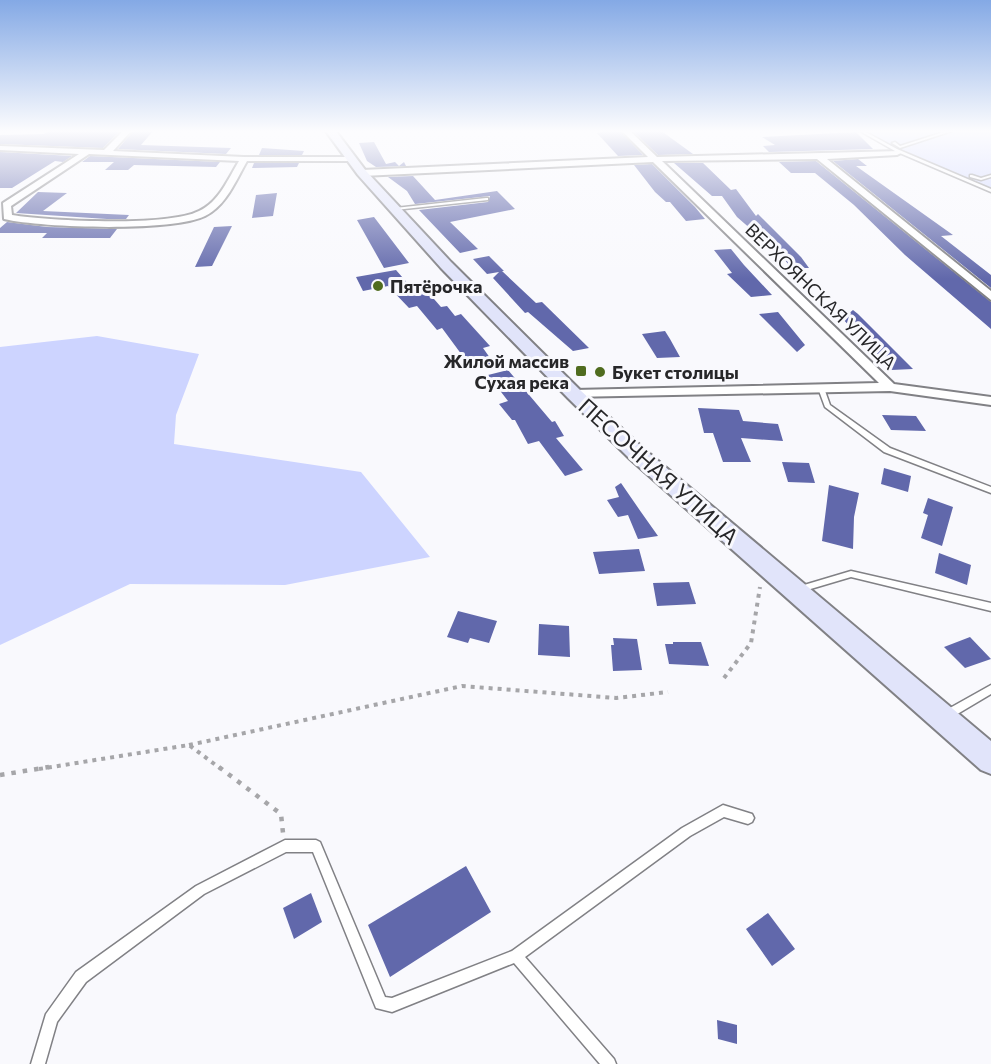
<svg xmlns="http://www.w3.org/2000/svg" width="991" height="1064" viewBox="0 0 991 1064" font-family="Commissioner,sans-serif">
<rect width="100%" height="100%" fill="#f9f9fd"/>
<path fill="#cdd4ff" d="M861,130H991V188L897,148Z
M97,336L199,354L176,415L174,444L361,472L430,557L285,585L130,584L0,645V347Z"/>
<path fill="#6168ab" d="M50,130H121L103,148L0,144V135L44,134Z
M134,130H154L141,145L231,148L226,154L118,149Z
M598,130H619L643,155L618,156L597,133L601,132Z
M632,130H660L693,154L658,155Z
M856,132L873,149L769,152L763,146L775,145L762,137Z
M374,142L386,164L395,162L399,166L404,162L406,166L376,167L367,161L359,143Z
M262,148L304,151L302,155H259Z
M0,152L72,156L63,162L55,161L12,188H0Z
M90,156L220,162L216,167L134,165L128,170H105L114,162H82Z
M858,159L867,166H856L953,235L941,236L991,275V288L833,161Z
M816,161L991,302V329L905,255L854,205L815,173H791L779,162Z
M254,163H299L297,167L252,168Z
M674,163H703L731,190L736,189L756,216L758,214L801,257L809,268H791L782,256L737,217L722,196H712Z
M652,164L695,207L705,219L686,221L670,202H666L655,192L634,165Z
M413,176L435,200L497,191L515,209L450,222L478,249L460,253L419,210L488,202L490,196L415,204L407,191L388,177Z
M38,192L67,193L43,211L129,215L126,219H107L16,213Z
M277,193L273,216L252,218L256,195Z
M374,217L409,263L384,268L357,220Z
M7,222L47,227L117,229L110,238H42L47,233H0V228Z
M232,226L212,266L195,267L214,227Z
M731,249L744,265L772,295L751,297L727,274L732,273L714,250Z
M489,256L504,271H502L536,303L542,302L589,348L573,351L528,312L525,313L493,278L499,272L487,274L473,259Z
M396,270L416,293L427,291L441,307L447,306L455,316L461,314L490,346L483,348L495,365L473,370L442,328L437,330L417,306L409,308L388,286L363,291L356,277Z
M853,310L858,314L913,369L891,370L840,316L847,315Z
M778,312L805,345L797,352L759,314Z
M665,331L670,339L680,357L657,358L642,334Z
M508,370L552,422L555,421L564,436L556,438L583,470L565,476L539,441L528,444L515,420H512L499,404L508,401L488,375Z
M698,408L739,410L743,421L778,424L783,441L741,438L751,462H723L713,433H704Z
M882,415L916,416L926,431L891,430Z
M782,462L809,463L815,483L788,482Z
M884,468L911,476L908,492L881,484Z
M621,483L641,512L658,536L638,539L628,515L618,517L607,500L619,497L615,487Z
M829,485L859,493L854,517L853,549L822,541Z
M928,498L953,507L942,546L921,538L928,515L923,513Z
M639,549L645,571L599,574L593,552Z
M939,553L971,565L967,585L935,573Z
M689,582L696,604L657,606L653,583Z
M458,611L497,621L489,643L470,638L468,643L447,637Z
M539,624L569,626L570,657L538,655Z
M970,637L991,659L965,668L944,647Z
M613,638L637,639L642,670L613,671L611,645H614Z
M673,642H701L709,666L669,664L665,644H673Z
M466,866L491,912L390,977L368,925Z
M311,893L322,922L294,939L283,908Z
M768,913L795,949L772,966L746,929Z
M717,1020L737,1025V1044L718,1039Z"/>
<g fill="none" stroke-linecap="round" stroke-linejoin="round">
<g stroke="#818185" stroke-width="3">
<path id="lane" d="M858,130H862L897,149L991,189V192L895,151Z
M950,130H955L900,148L892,143L895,142L900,146Z
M972,175L981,178L991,175V177L981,180L970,177V175Z
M486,198H488V200L395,210L393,209L395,208Z
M821,386L824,388L830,405L890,448L991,487V493L884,452L825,407L818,388Z
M851,571L991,603V611L851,577L797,593L794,592L793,590L794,588Z
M991,685V694L949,719L945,721L941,719L940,716L941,713Z
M723,805L752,814L754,818L752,822L748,824L724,817L690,836L525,957L614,1059L616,1064H600L514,963L392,1012L376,1008L313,852H286L204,894L86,982L57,1022L45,1064H31L46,1014L76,972L196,886L285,840H316L320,842L385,997L392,998L512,951L682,828Z"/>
</g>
<g stroke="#818185" stroke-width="4">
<path id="street" d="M124,130H132L113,151L244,157H352L356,159L352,161H247C236,180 226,206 205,216C172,232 42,228 4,219L3,203L79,154L0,150V146L104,150ZM89,154L239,161C228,179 219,202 199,211C168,227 48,221 12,215L11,206Z
M621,130H629L657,157L900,151L901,153L897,155L827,159L991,291V300L817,159L662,161L894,384L991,397V405L890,391L569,397L567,394L569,391L574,390L879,383L653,162L362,176L358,173L362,170L648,157Z"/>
</g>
<g stroke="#818185" stroke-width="4">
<path id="secondary" d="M325,130H335L366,171L451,262L580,390L644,449L991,741V774L981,770L630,459L568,398L441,268L358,175Z"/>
</g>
<path stroke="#a6a6a9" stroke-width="4" stroke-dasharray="4 5" stroke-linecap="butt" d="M724,678L751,643L760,587
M189,745L462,686L616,698L668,692
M39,769L189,745L221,769"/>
<path stroke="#a6a6a9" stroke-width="4.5" stroke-dasharray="4.5 7" stroke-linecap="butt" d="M219,767L281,814L283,833
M0,775L49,767"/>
<use href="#lane" fill="#fff" fill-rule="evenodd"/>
<use href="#street" fill="#fff" fill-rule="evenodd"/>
<use href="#secondary" fill="#e1e4fa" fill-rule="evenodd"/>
</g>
<linearGradient id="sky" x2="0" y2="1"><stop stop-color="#84a9e5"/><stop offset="0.47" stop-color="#fcfcfe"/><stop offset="1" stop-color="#fcfcfe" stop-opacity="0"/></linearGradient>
<rect width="991" height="279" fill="url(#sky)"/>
<g fill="#506c1f" stroke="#f9f9fd" stroke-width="2">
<circle cx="378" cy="286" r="6"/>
<rect x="575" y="365" width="12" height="12" rx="3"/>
<circle cx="600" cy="372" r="6"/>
</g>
<g text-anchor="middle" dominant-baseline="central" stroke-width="6" stroke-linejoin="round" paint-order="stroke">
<g font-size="18" font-weight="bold" fill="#272729" stroke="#f9f9fd" text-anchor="start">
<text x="390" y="286">Пятёрочка</text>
<text x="569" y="361" text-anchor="end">Жилой массив<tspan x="569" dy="21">Сухая река</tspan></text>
<text x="612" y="372">Букет столицы</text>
</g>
<g font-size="18" fill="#272729" stroke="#f9f9fd">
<text transform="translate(821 296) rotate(44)">ВЕРХОЯНСКАЯ УЛИЦА</text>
</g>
<g font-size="22" fill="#272729" stroke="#f9f9fd">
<text transform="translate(659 471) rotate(42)">ПЕСОЧНАЯ УЛИЦА</text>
</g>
</g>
</svg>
